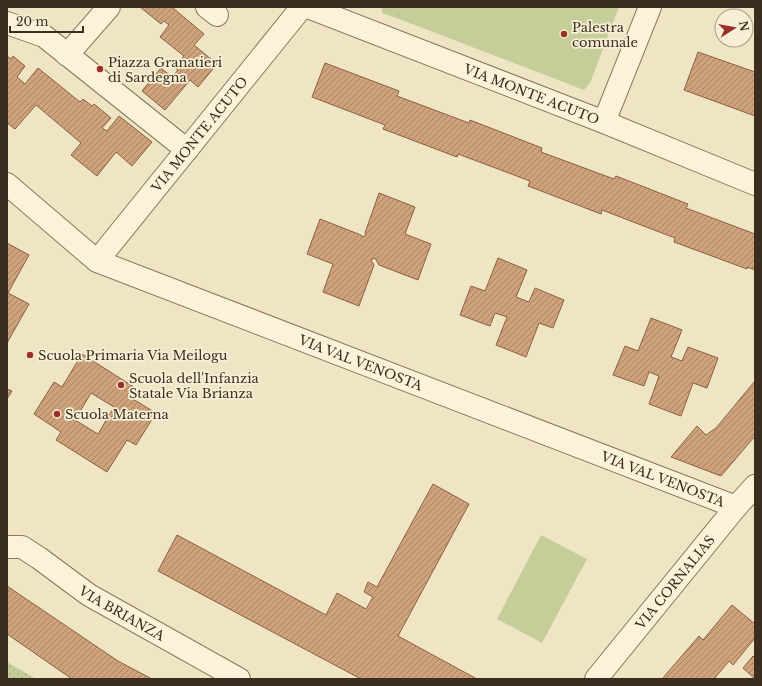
<svg xmlns="http://www.w3.org/2000/svg" width="762" height="686" viewBox="0 0 762 686" font-family="'Libre Baskerville',serif">
<defs>
<pattern id="grass-tufts" width="24" height="20" patternUnits="userSpaceOnUse"><rect width="24" height="20" fill="#c5ce99"/><path d="M3 7l-1-3M5 7V3M7 7l1-3M15 17l-1-3M17 17v-4M19 17l1-3" fill="none" stroke="#aab183"/></pattern>
<pattern id="park-dots" width="8" height="8" patternUnits="userSpaceOnUse"><rect width="8" height="8" fill="#c5ce99"/><path d="M2 2h.1M6 6h.1" fill="none" stroke="#aab183" stroke-width="1.8" stroke-linecap="round"/></pattern>
<pattern id="building-hatch" width="6" height="6" patternUnits="userSpaceOnUse"><rect width="6" height="6" fill="#cea27a"/><path d="M-1 1l2-2M0 6l6-6M5 7l2-2" fill="none" stroke="#a88463"/></pattern>
</defs>
<rect width="100%" height="100%" fill="#efe5c5"/>
<path fill="url(#grass-tufts)" d="M382,7H403L399,19L382,13Z"/>
<path fill="url(#park-dots)" d="M7,662L36,679H7Z"/>
<path fill="#c5ce99" d="M403,7H619L590,83L584,90L399,19Z
M541,535L587,559L542,643L497,619Z"/>
<path fill="url(#building-hatch)" stroke="#8a6140" fill-rule="evenodd" d="M140,7H174L173,8L204,34L194,45L217,64L198,87L190,80L165,110L142,91L161,68L172,77L178,70L174,67L184,56L160,37L169,25L164,21L161,24Z
M698,52L755,72V116L684,90Z
M7,56L11,59L13,56L25,66L17,77L25,84L38,68L80,102L83,99L92,106L94,104L111,118L102,128L107,131L119,116L152,142L132,166L116,152L97,176L71,155L81,143L36,105L15,129L7,123Z
M325,63L399,91L397,96L469,123L470,120L542,148L541,152L614,179L616,176L688,204L686,208L755,234V270L747,267V269L674,242L675,238L602,210L601,214L528,186L530,181L458,154L457,157L383,129L385,125L312,97Z
M379,193L415,207L405,234L431,244L418,280L379,265L375,258L371,260L374,265L359,306L323,292L333,264L307,254L320,219L361,235L362,237L366,235L365,233Z
M7,243L29,255L8,293L29,304L7,343Z
M498,258L527,270L516,297L529,302L535,288L564,300L553,328L539,323L526,357L496,345L507,317L495,313L490,326L460,315L471,286L485,291Z
M651,318L682,330L671,357L682,361L688,347L718,358L707,388L693,383L681,416L649,404L659,376L649,372L644,386L613,375L625,346L638,351Z
M82,354L134,387L128,396L156,413L136,445L127,440L107,472L56,440L61,432L34,414L54,382L62,387ZM91,393L114,407L98,434L75,420Z
M755,381V436L721,476L671,457L697,426L706,435L716,428Z
M7,389L12,391L7,399Z
M433,484L469,504L398,636L477,679H361L158,571L177,535L326,615L337,593L366,609L373,597L364,592L368,582L377,587Z
M7,586L118,661L152,679H72L7,634Z
M732,605L755,624V638L733,665L729,661L714,679H662L699,636L703,640Z
M753,656L755,658V679L743,668Z"/>
<g fill="none" stroke-linecap="round" stroke-linejoin="round">
<g stroke="#8b775b" stroke-width="24">
<g id="minor">
<path d="M207,7L217,15"/>
<path id="s1" d="M308,7L604,122L755,184"/>
<path d="M7,23L44,36L187,150"/>
<path d="M67,55L109,7"/>
<path d="M604,122L650,7"/>
<path id="s2" d="M7,184L97,261L736,507"/>
<path id="s3" d="M97,261L302,7"/>
<path id="s4" d="M7,547H22L39,558L89,595L239,679"/>
<path id="s5" d="M596,679L736,507L755,486"/>
</g>
</g>
<use href="#minor" stroke="#faf2d9" stroke-width="22"/>
</g>
<g fill="#9b2f29" stroke="#f6efd5" stroke-width="1.5">
<circle cx="564" cy="34" r="4"/>
<circle cx="100" cy="69" r="4"/>
<circle cx="30" cy="355" r="4"/>
<circle cx="121" cy="385" r="4"/>
<circle cx="57" cy="414" r="4"/>
</g>
<g text-anchor="middle" dominant-baseline="central" stroke-width="3.5" stroke-linejoin="round" paint-order="stroke">
<g font-size="13" fill="#3b2e1f" stroke="#f6efd5" text-anchor="start">
<text x="572" y="27">Palestra<tspan x="572" dy="15">comunale</tspan></text>
<text x="108" y="62">Piazza Granatieri<tspan x="108" dy="15">di Sardegna</tspan></text>
<text x="38" y="355">Scuola Primaria Via Meilogu</text>
<text x="129" y="378">Scuola dell'Infanzia<tspan x="129" dy="15">Statale Via Brianza</tspan></text>
<text x="65" y="414">Scuola Materna</text>
</g>
<g font-size="13" fill="#3b2e1f" stroke="#f6efd5">
<text stroke="none"><textPath href="#s1" startOffset="240">VIA MONTE ACUTO</textPath></text>
<text stroke="none"><textPath href="#s3" startOffset="163">VIA MONTE ACUTO</textPath></text>
<text stroke="none"><textPath href="#s2" startOffset="401">VIA VAL VENOSTA</textPath></text>
<text stroke="none"><textPath href="#s2" startOffset="725">VIA VAL VENOSTA</textPath></text>
<text stroke="none"><textPath href="#s5" startOffset="125">VIA CORNALIAS</textPath></text>
<text stroke="none"><textPath href="#s4" startOffset="135">VIA BRIANZA</textPath></text>
</g>
</g>
<rect width="762" height="686" fill="none" stroke="#3b2e1f" stroke-width="16"/>
<g transform="translate(734 28) rotate(79)"><circle r="19" fill="#f6efd5" stroke="#aba28c"/>
<path d="M0-3L7 15L0 10L-7 15Z" fill="#9b2f29"/>
<text y="-6" font-size="11" font-weight="bold" text-anchor="middle" fill="#3b2e1f">N</text>
</g>
<path d="M10 26v6h73v-6" fill="none" stroke="#3b2e1f" stroke-width="2"/>
<text x="16" y="26" font-size="12" fill="#3b2e1f" stroke="#f6efd5" stroke-width="3" paint-order="stroke">20 m</text>
</svg>
